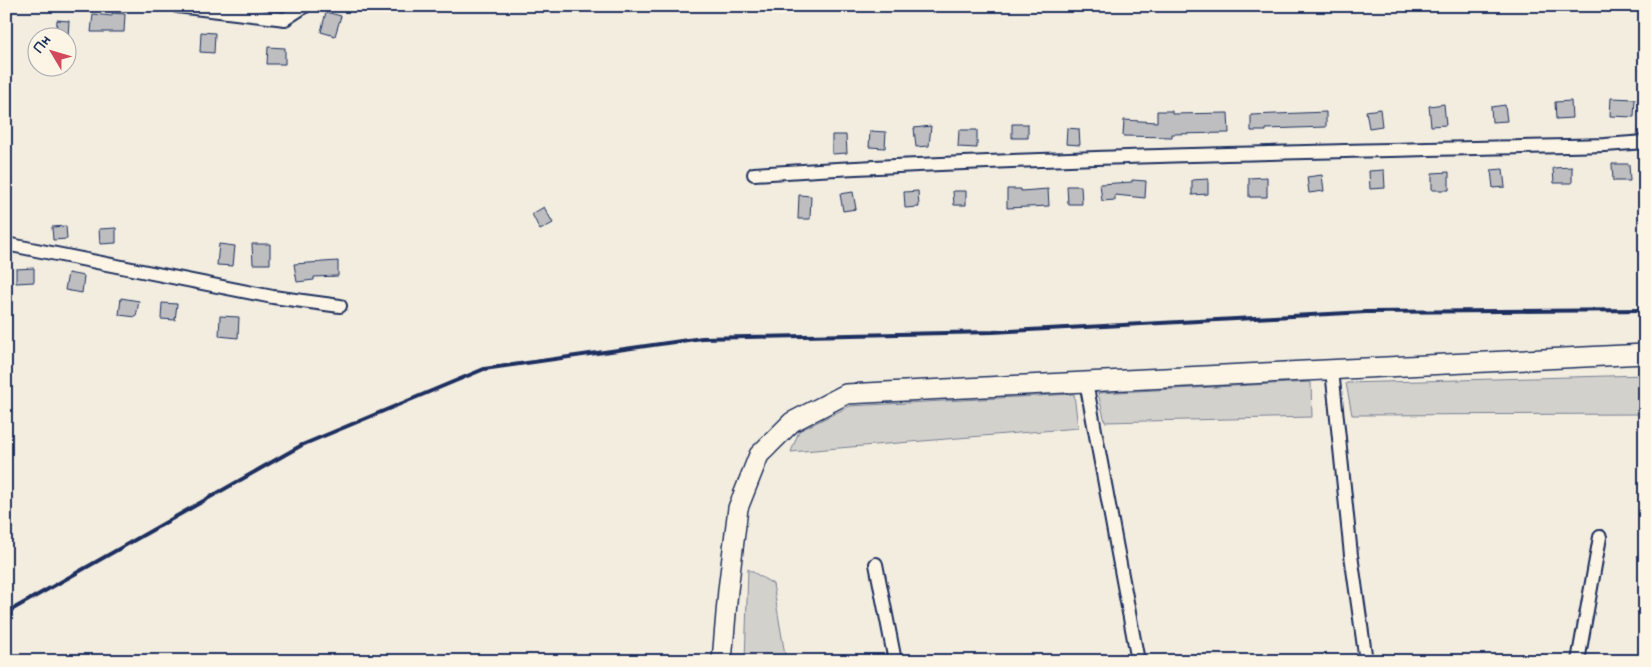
<svg xmlns="http://www.w3.org/2000/svg" width="1651" height="667" viewBox="0 0 1651 667" font-family="'Balsamiq Sans',sans-serif">
<rect width="100%" height="100%" fill="#f3ede0"/>
<filter id="ink" filterUnits="userSpaceOnUse"><feTurbulence type="fractalNoise" baseFrequency=".02" numOctaves="2"/><feDisplacementMap in="SourceGraphic" scale="10" xChannelSelector="R" yChannelSelector="G"/><feConvolveMatrix kernelMatrix="1 2 1 2 8 2 1 2 1" color-interpolation-filters="sRGB"/></filter>
<g filter="url(#ink)">
<path fill="#d3d1cc" stroke="#778095" d="M1645,375V414L1352,415L1346,383Z
M1311,382L1312,417L1105,422L1098,393Z
M1074,394L1078,428L791,452L799,431L850,406Z
M748,569L773,584L786,661H745Z"/>
<path fill="#bebec0" stroke="#1b2f5e" d="M326,12L341,16L335,36L321,32Z
M112,13L125,14L124,32H91L93,14L112,16Z
M57,20L69,21L68,37L56,36Z
M201,32L215,33L214,53L200,52Z
M268,47L285,48V64H267Z
M1611,98L1635,99L1634,117L1610,116Z
M1571,101L1572,118L1556,119L1555,102Z
M1444,104L1446,125L1431,126L1429,106Z
M1505,105L1507,121L1492,122L1491,107Z
M1380,109L1382,126L1369,128L1366,111Z
M1157,111H1172V114L1228,113L1229,133L1172,134V137L1123,136L1124,120L1157,122Z
M1326,112V127L1266,129V131H1251V115Z
M1012,124H1028V138H1012Z
M931,126L929,146L916,147L914,128Z
M1067,128L1079,129L1080,145L1066,144Z
M959,130H977V148L958,147Z
M870,131L886,132L885,148L869,147Z
M832,135H846L847,153L832,154Z
M1612,164H1629L1630,181H1613Z
M1572,167V183H1554L1553,168Z
M1503,169L1505,187L1493,188L1491,170Z
M1384,170L1385,188L1370,189L1369,171Z
M1449,172V190H1432V173Z
M1322,175L1324,191L1309,193L1307,177Z
M1267,177V197H1249V178Z
M1208,179V194L1192,195V180Z
M1132,180L1146,181L1145,198L1115,195V200L1102,201L1100,184L1132,182Z
M1067,186H1081L1082,204H1068Z
M1007,189H1021V191L1048,189L1049,206L1007,208Z
M918,191L919,207L905,208L904,192Z
M953,191H966V205H954Z
M853,192L856,209L843,211L840,194Z
M799,195L811,196L810,219H798Z
M544,207L553,223L540,230L532,214Z
M66,226L67,239L53,240L52,227Z
M116,228V243L100,244L99,229Z
M219,244L235,246L233,266L217,265Z
M252,244H270V264H253Z
M338,261V276L314,277V280L297,282L294,264Z
M34,268V282L16,283V269Z
M68,273L84,276L82,293L65,290Z
M121,298L139,301L136,317L119,315Z
M162,303L177,304L175,320L161,319Z
M220,316L239,317L238,338L219,336Z"/>
<g fill="none" stroke-linecap="round" stroke-linejoin="round">
<g stroke="#1b2f5e" stroke-width="16">
<path id="street" d="M177,6L285,19L305,6
M754,174C1037,156 1322,152 1605,145L1645,142
M6,244L273,297L340,306
M1332,370L1351,555L1366,661
M1086,382L1138,661
M876,564L895,661
M1578,661L1600,537"/>
</g>
<g stroke="#1b2f5e" stroke-width="22">
<path id="secondary" d="M722,661L728,590L738,508L759,455L792,422L846,394L1645,354"/>
</g>
<use href="#street" stroke="#fcf5e5" stroke-width="12"/>
<use href="#secondary" stroke="#fcf5e5" stroke-width="19"/>
<path stroke="#1b2f5e" stroke-width="4" d="M6,613L302,445L484,369L702,338L993,332L1366,312L1645,310"/>
</g>
</g>
<rect width="1651" height="667" fill="none" stroke="#fcf5e5" stroke-width="25"/>
<rect x="12" y="12" width="1626" height="642" fill="none" stroke="#1b2f5e" stroke-width="2" filter="url(#ink)"/>
<g transform="translate(52 52) rotate(308)"><circle r="24" fill="#fcf5e5" stroke="#a2a6af"/>
<path d="M0-4L9 19L0 12L-9 19Z" fill="#d1495b"/>
<text y="-8" font-size="14" font-weight="bold" text-anchor="middle" fill="#1b2f5e">Пн</text>
</g>
</svg>
